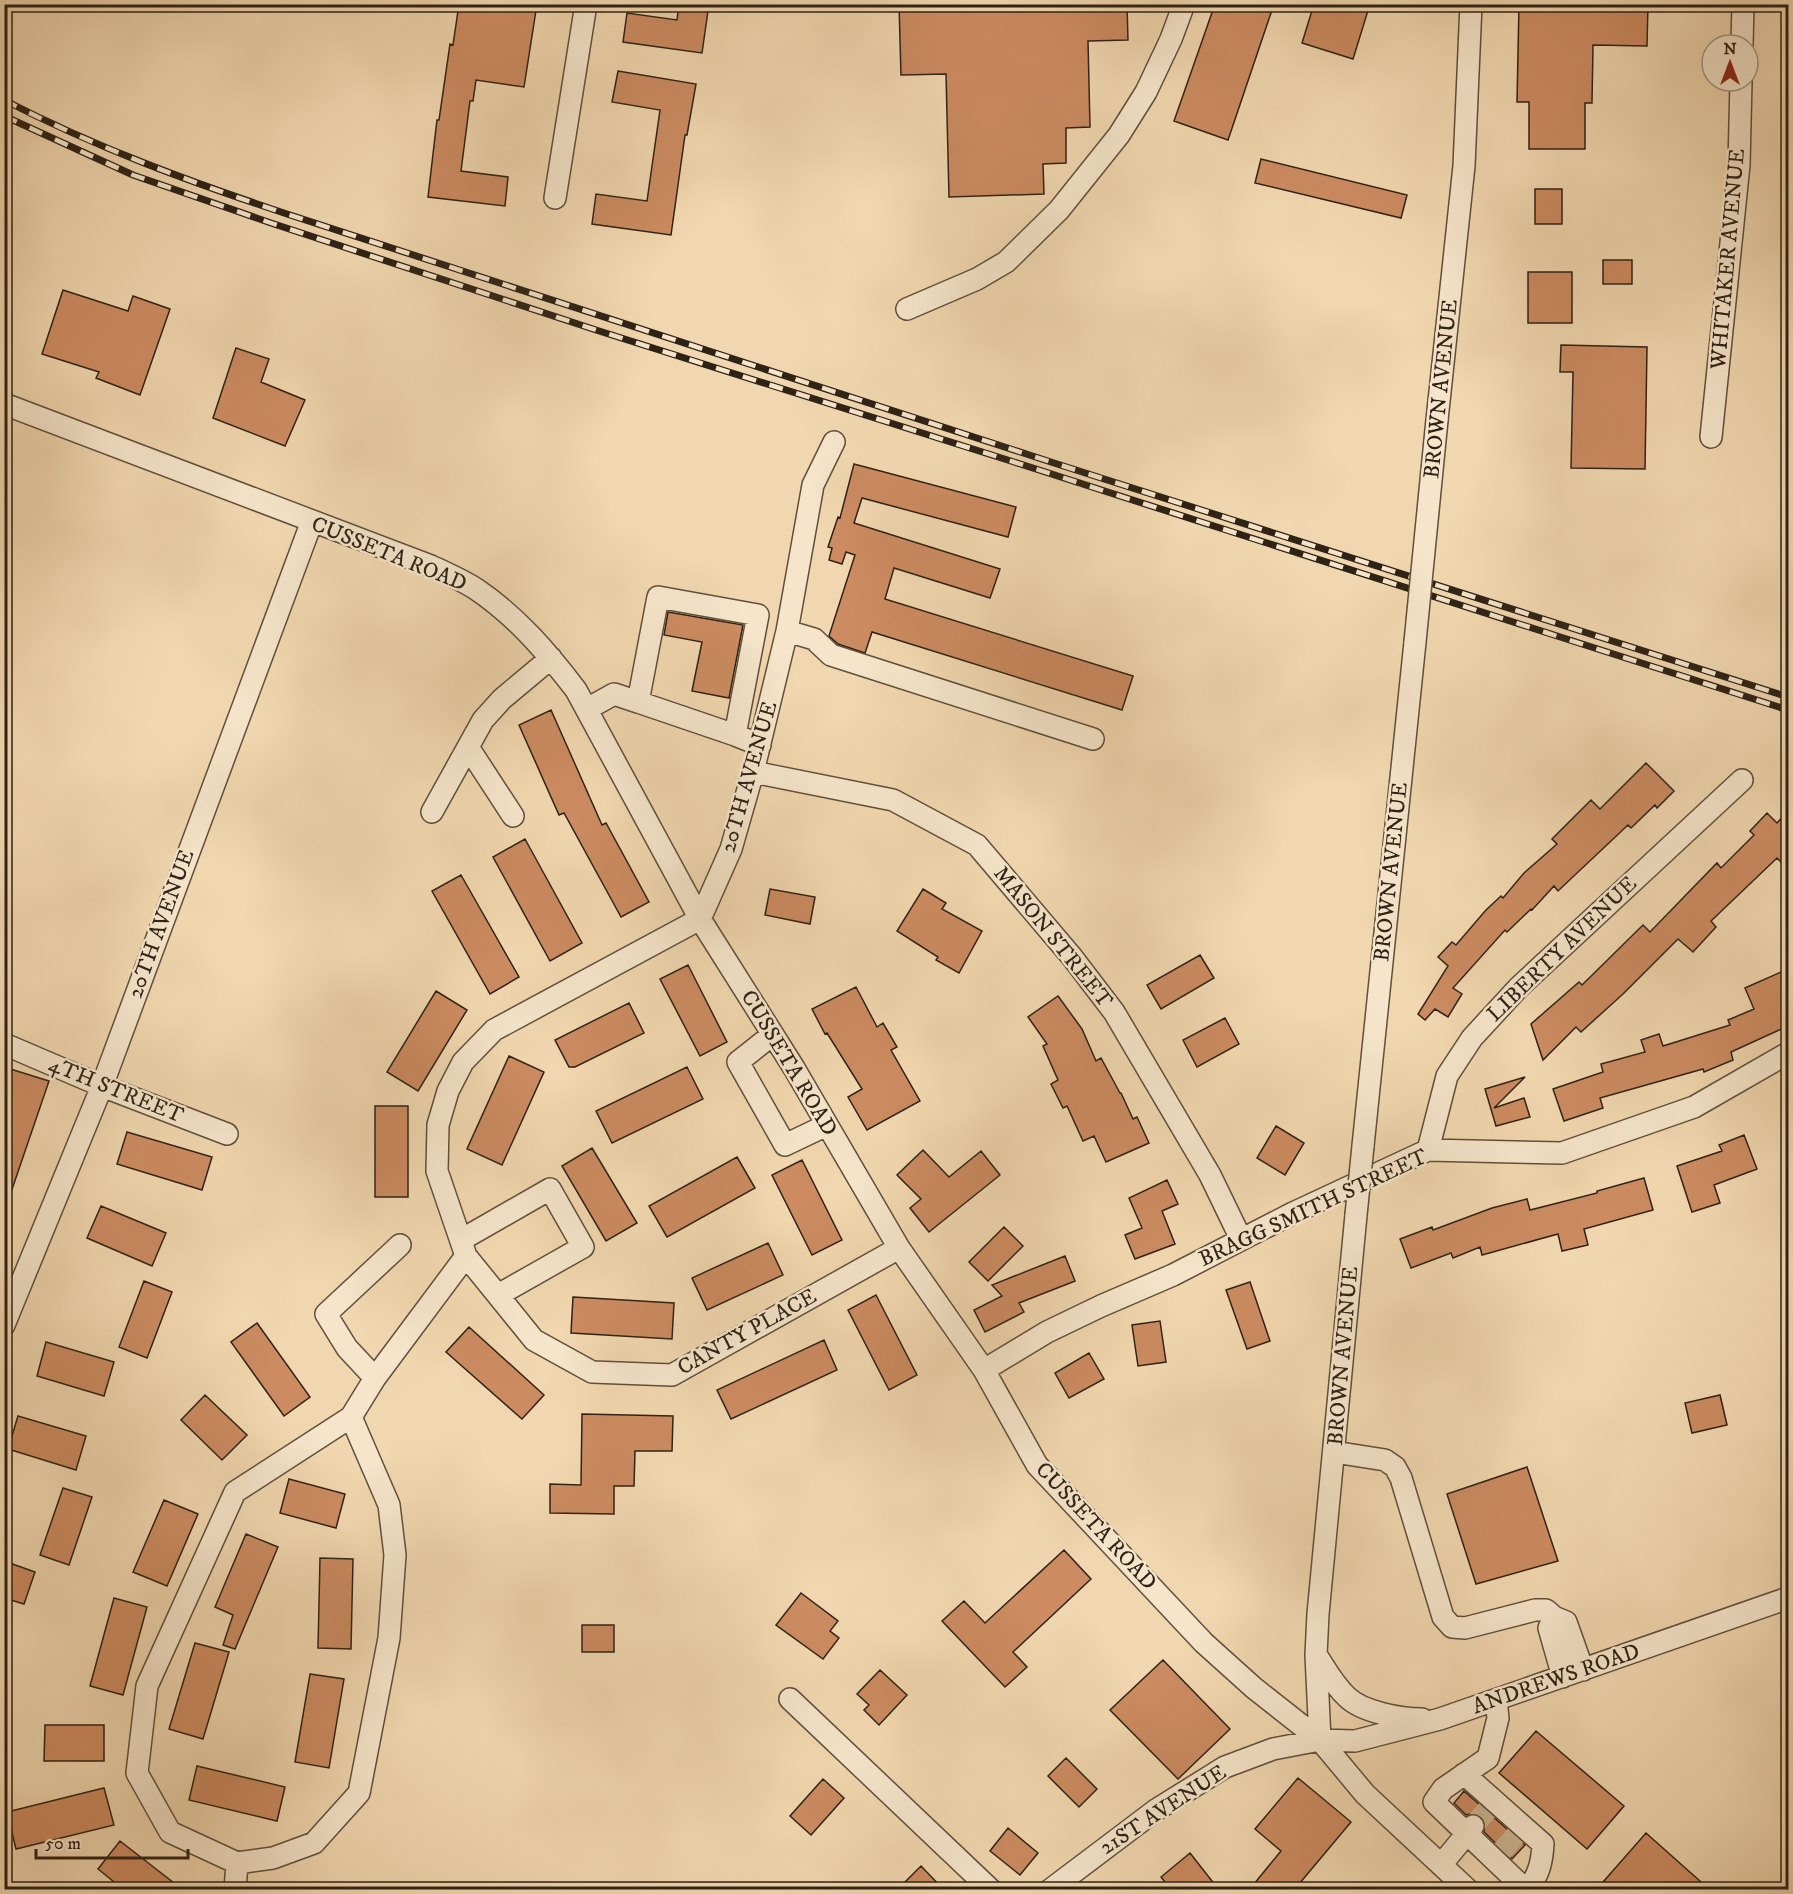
<svg xmlns="http://www.w3.org/2000/svg" width="1793" height="1894" viewBox="0 0 1793 1894" font-family="'IM FELL DW Pica',serif">
<rect width="100%" height="100%" fill="#f1d7af"/>
<filter id="stains"><feTurbulence type="fractalNoise" baseFrequency=".00333" numOctaves="4"/><feColorMatrix values="0 0 0 0 .2 0 0 0 0 .09 0 0 0 0 .02 0 0 0 .5 -.17"/></filter>
<radialGradient id="worn" r=".72"><stop offset=".6" stop-color="#630" stop-opacity="0"/><stop offset="1" stop-color="#630" stop-opacity=".3"/></radialGradient>
<path fill="#cc8b61" stroke="#2e2216" stroke-width="1.5" d="M459,4H537L524,87L476,80L473,101H470L461,171L508,177L505,206L428,197L437,120H439L450,44L453,45Z
M679,4H709L702,53L623,42L627,13L677,20Z
M899,4H1127L1128,40L1088,41L1090,127L1066,128V163L1043,164L1044,194L949,197L946,74L901,75Z
M1215,4H1274L1228,140L1174,121Z
M1314,4H1370L1353,59L1302,43Z
M1519,4H1648L1647,46L1593,45L1592,103H1585V149H1529V102H1517Z
M618,71L696,84L687,135H685L671,235L592,224L596,194L647,201L660,110L612,102Z
M1261,159L1407,195L1401,218L1255,183Z
M1535,189H1562V224H1535Z
M1603,260H1632V284H1603Z
M1528,272H1572V323H1528Z
M63,290L128,311L133,296L170,309L140,395L96,378L99,372L42,354Z
M1561,345L1647,347L1645,469L1571,468L1573,372H1560Z
M236,348L269,359L261,382L305,400L285,446L213,418Z
M854,464L1016,507L1008,537L862,498L854,523L1000,569L990,598L894,568L885,599L1133,676L1122,710L872,632L865,653L838,644L829,636L855,555L846,552L842,564L829,560L832,548L828,547L838,517L840,518Z
M668,612L743,625L729,698L692,691L702,642L664,635Z
M551,710L602,825L606,823L649,902L621,917L564,813L559,815L519,725Z
M1646,763L1674,791L1657,808L1655,805L1631,828L1628,825L1558,891L1554,886L1532,910L1531,909L1507,932L1505,930L1453,988L1462,994L1448,1017L1435,1009L1425,1020L1418,1014L1448,966L1438,957L1452,942L1456,945L1486,910L1501,896L1503,898L1524,873L1557,844L1552,839L1591,800L1600,809Z
M1788,811V869L1777,858L1711,921L1716,927L1693,952L1678,939L1623,994L1581,1032L1576,1027L1543,1060L1531,1024L1579,982L1582,985L1643,925L1650,932L1717,863L1721,868L1754,835L1750,831L1767,813L1777,823Z
M525,839L582,943L550,961L493,857Z
M461,875L519,977L490,994L432,891Z
M770,889L815,897L810,924L765,915Z
M923,889L946,903L942,909L982,931L959,973L936,960L938,957L897,931Z
M1200,955L1214,978L1161,1009L1147,985Z
M688,965L727,1042L700,1056L660,979Z
M1788,969V1026L1731,1052L1733,1060L1704,1072L1703,1069L1600,1098L1603,1108L1564,1121L1553,1089L1603,1072L1601,1064L1645,1052L1641,1040L1659,1034L1663,1046L1730,1025L1728,1020L1754,1009L1745,988Z
M856,987L877,1027L883,1023L897,1047L891,1050L920,1101L867,1130L848,1097L862,1089L827,1033L825,1034L812,1009Z
M436,991L467,1010L418,1091L387,1072Z
M1058,996L1082,1029L1096,1061L1101,1058L1120,1093H1121L1133,1119L1137,1117L1149,1143L1106,1162L1094,1136L1083,1141L1067,1106L1063,1108L1051,1084L1058,1080L1043,1046L1047,1044L1028,1017Z
M629,1003L644,1033L575,1067H569L555,1040Z
M1225,1018L1239,1044L1197,1067L1183,1040Z
M509,1056L544,1072L502,1165L467,1149Z
M4,1067L49,1081L7,1204H4Z
M687,1067L703,1099L612,1143L596,1111Z
M1525,1077L1494,1108L1524,1098L1530,1117L1496,1126L1485,1089Z
M375,1106H408V1197H375Z
M1276,1126L1304,1143L1285,1175L1257,1158Z
M127,1132L212,1157L202,1190L117,1164Z
M1744,1135L1757,1169L1714,1185L1720,1203L1692,1212L1677,1166L1722,1151L1719,1145Z
M592,1148L637,1223L606,1241L562,1166Z
M923,1150L949,1177L981,1151L1000,1175L929,1232L910,1208L921,1199L897,1175Z
M737,1157L755,1188L667,1237L649,1206Z
M802,1160L842,1240L812,1255L772,1175Z
M1644,1178L1653,1210L1584,1229L1588,1245L1562,1251L1558,1234L1482,1255L1480,1247L1453,1258L1451,1253L1411,1268L1400,1239L1432,1227L1433,1230L1492,1208L1527,1199L1530,1210L1597,1193V1191Z
M1167,1180L1178,1204L1162,1211L1175,1244L1135,1259L1125,1235L1142,1228L1129,1198Z
M101,1206L166,1233L152,1266L87,1238Z
M1004,1227L1023,1246L988,1281L969,1262Z
M768,1243L783,1275L707,1310L692,1278Z
M1065,1256L1075,1281L1019,1303L1024,1312L985,1332L974,1310L1002,1296L992,1285Z
M144,1281L172,1292L147,1358L119,1347Z
M1250,1282L1270,1341L1247,1349L1226,1290Z
M876,1295L917,1375L889,1390L848,1310Z
M573,1297L674,1303L672,1339L571,1333Z
M1160,1321L1166,1362L1138,1366L1132,1325Z
M257,1323L310,1397L284,1416L231,1342Z
M469,1327L544,1395L522,1419L446,1352Z
M824,1340L837,1370L731,1419L717,1390Z
M46,1342L114,1362L104,1396L37,1376Z
M1089,1353L1104,1379L1069,1398L1055,1373Z
M205,1395L247,1435L222,1460L181,1420Z
M1720,1395L1727,1425L1692,1433L1685,1403Z
M582,1414L673,1416L672,1451H635L634,1486H614V1514L550,1513V1484L581,1485Z
M18,1416L86,1436L76,1470L8,1449Z
M1527,1467L1558,1561L1476,1584L1447,1494Z
M289,1479L345,1494L336,1528L280,1513Z
M63,1488L92,1497L69,1565L40,1555Z
M164,1500L198,1514L167,1586L133,1572Z
M246,1534L278,1547L235,1649L223,1645L233,1615L215,1607Z
M1064,1550L1091,1579L1013,1652L1027,1667L1005,1687L942,1621L964,1601L985,1623Z
M320,1558L353,1559L351,1649L318,1648Z
M4,1561L35,1572L24,1604L4,1598Z
M801,1593L838,1621L830,1631L839,1638L823,1659L776,1625Z
M114,1598L147,1607L123,1695L90,1686Z
M582,1625H614V1652H582Z
M195,1643L229,1652L203,1739L169,1729Z
M1163,1660L1230,1729L1178,1779L1110,1710Z
M880,1670L907,1695L879,1725L864,1710L869,1705L857,1694Z
M310,1674L344,1679L329,1768L295,1762Z
M45,1725H104V1761H44Z
M1536,1731L1624,1806L1587,1849L1499,1773Z
M1066,1758L1097,1789L1079,1807L1048,1776Z
M197,1766L285,1787L277,1821L189,1800Z
M1298,1778L1351,1822L1294,1890H1249L1281,1851L1255,1829Z
M823,1779L844,1798L811,1835L790,1816Z
M104,1788L114,1825L16,1849L7,1812Z
M1464,1791L1525,1845L1512,1859L1484,1832L1485,1822L1481,1817L1474,1813L1466,1815L1454,1803Z
M1008,1828L1038,1853L1020,1875L990,1851Z
M1646,1833L1710,1890H1596Z
M120,1841L183,1890H124L98,1869Z
M1190,1853L1219,1890H1171L1161,1877Z
M921,1866L944,1890H897Z"/>
<g fill="none" stroke-linecap="round" stroke-linejoin="round">
<path stroke="#cab390" stroke-width="21" stroke-dasharray="21 10" stroke-linecap="butt" d="M1473,1826L1489,1808
M1502,1851L1518,1833"/>
<g stroke="#5f4f3c" stroke-width="24">
<path id="minor" d="M1742,45L1743,4
M555,198L586,4
M907,309L977,279L1006,262L1059,210L1119,135L1146,92L1171,39L1184,4
M4,404L431,566C446,573 462,580 476,589C516,616 547,652 576,690L700,919L794,1068L899,1248L984,1370L1037,1465L1204,1643L1254,1688L1320,1740L1365,1794L1468,1890
M1437,420L1464,166L1471,4
M1711,437L1739,165L1741,81
M834,442L813,485L787,631L753,772L731,849L700,919L494,1030L463,1062L448,1091L438,1125L437,1171L466,1256L534,1340L592,1372L672,1375L899,1248
M787,631L814,639L831,655L1093,739
M638,702L735,735
M587,709L614,694L638,702L658,597L758,615L735,735L760,745
M468,747L513,816
M753,772L893,800L977,845L1072,957L1114,1012L1210,1175L1241,1239
M432,812L483,720L502,699L551,658
M772,1035L738,1062L785,1145L827,1125
M4,1044L102,1086L227,1134
M1363,1146L1415,642
M1428,1150L1447,1076L1472,1038L1518,988L1742,780
M461,1240L550,1189L583,1247L498,1295
M4,1325L102,1086L312,521
M984,1370L1047,1332L1101,1306L1173,1275L1293,1213L1428,1150L1562,1153L1694,1107L1788,1053
M375,1378L347,1348L326,1314L400,1245
M351,1417L389,1505L395,1555L389,1638L359,1793L314,1843L273,1858L237,1863L170,1832L137,1773L147,1686L235,1492L351,1417L375,1378L466,1256
M1334,1452L1385,1460L1395,1467L1401,1478L1443,1617L1452,1627L1465,1628L1535,1610H1546L1554,1617L1566,1622L1583,1670
M1554,1617L1549,1628L1563,1677
M1317,1656C1326,1670 1334,1685 1347,1697C1362,1712 1401,1719 1422,1719
M790,1699L991,1890
M1496,1700L1498,1718L1488,1758L1443,1789L1434,1802L1526,1890
M1320,1740L1316,1655L1318,1614L1356,1215
M1464,1774L1543,1844C1542,1862 1539,1875 1527,1890
M1441,1865L1473,1826
M235,1890L237,1863
M1050,1890L1156,1810L1225,1767L1273,1749L1320,1740L1355,1741L1440,1719L1788,1598"/>
</g>
<use href="#minor" stroke="#f6e5cb" stroke-width="21"/>
<g stroke="#2e2216" stroke-width="7">
<path id="rail" d="M4,100C97,148 188,181 287,214L1054,463L1788,697
M4,116L133,175L268,222L596,330L1014,462L1788,710"/>
</g>
<use href="#rail" stroke="#f6e5cb" stroke-width="4.5" stroke-dasharray="14" stroke-linecap="butt"/>
<g stroke="#5f4f3c" stroke-width="24" stroke-linecap="butt">
<path id="minor-bridge" d="M1415,642L1437,420
M1356,1215L1363,1146"/>
</g>
<use href="#minor-bridge" stroke="#f6e5cb" stroke-width="21"/>
</g>
<g text-anchor="middle" dominant-baseline="central" stroke-width="5" stroke-linejoin="round" paint-order="stroke">
<g font-size="22" fill="#2e2216" stroke="#f6e5cb">
<text transform="translate(1728 259) rotate(-85)">WHITAKER AVENUE</text>
<text transform="translate(1441 389) rotate(-84)">BROWN AVENUE</text>
<text transform="translate(389 554) rotate(22)">CUSSETA ROAD</text>
<text transform="translate(749 777) rotate(-74)">20TH AVENUE</text>
<text transform="translate(1391 872) rotate(-84)">BROWN AVENUE</text>
<text transform="translate(161 924) rotate(-70)">20TH AVENUE</text>
<text transform="translate(1053 937) rotate(51)">MASON STREET</text>
<text transform="translate(1562 949) rotate(-44)">LIBERTY AVENUE</text>
<text transform="translate(789 1063) rotate(59)">CUSSETA ROAD</text>
<text transform="translate(116 1090) rotate(22)">4TH STREET</text>
<text transform="translate(1313 1208) rotate(-25)">BRAGG SMITH STREET</text>
<text transform="translate(747 1332) rotate(-29)">CANTY PLACE</text>
<text transform="translate(1343 1356) rotate(-85)">BROWN AVENUE</text>
<text transform="translate(1096 1526) rotate(47)">CUSSETA ROAD</text>
<text transform="translate(1556 1679) rotate(-19)">ANDREWS ROAD</text>
<text transform="translate(1163 1810) rotate(-33)">21ST AVENUE</text>
</g>
</g>
<rect width="1793" height="1894" fill="none" stroke="#f1d7af" stroke-width="24"/>
<rect x="6" y="6" width="1781" height="1882" fill="none" stroke="#2e2216" stroke-width="3"/>
<rect x="12" y="12" width="1769" height="1870" fill="none" stroke="#2e2216" stroke-width="1.5"/>
<g transform="translate(1730 63)"><circle r="28" fill="#f6e5cb" stroke="#a69783" stroke-width="1.5"/>
<path d="M0-4.5L10 22L0 15L-10 22Z" fill="#8f2418"/>
<text y="-9" font-size="16" font-weight="bold" text-anchor="middle" fill="#2e2216">N</text>
</g>
<path d="M36 1849v9h152v-9" fill="none" stroke="#2e2216" stroke-width="3"/>
<text x="45" y="1849" font-size="18" fill="#2e2216" stroke="#f6e5cb" stroke-width="4.5" paint-order="stroke">50 m</text>
<rect width="100%" height="100%" filter="url(#stains)"/>
<rect width="100%" height="100%" fill="url(#worn)"/>
</svg>
